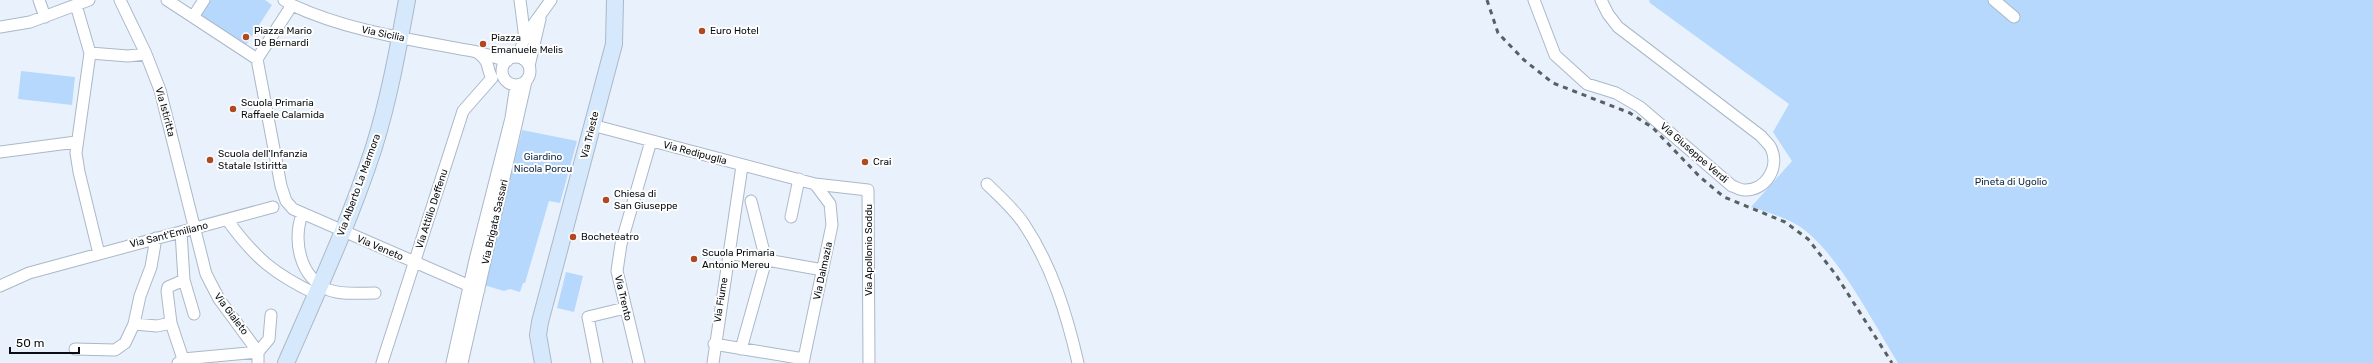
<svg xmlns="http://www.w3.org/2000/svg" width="2373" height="363" viewBox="0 0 2373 363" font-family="Rubik,sans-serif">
<rect width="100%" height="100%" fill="#e9f2fc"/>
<path fill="#b6d8fc" d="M211,0H265L272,5L246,45L201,15Z
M1649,0H2373V363H1898C1874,324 1842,261 1807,232C1792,219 1769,213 1751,207L1792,161L1773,132L1789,104L1650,3Z
M21,71L75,77L72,105L18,99Z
M522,130L577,141L560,203L549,201L525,283H523L520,292L510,289L504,291L484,285Z
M566,272L583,276L574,312L557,308Z"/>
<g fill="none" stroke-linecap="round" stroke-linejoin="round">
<g stroke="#aab8c8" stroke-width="13">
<path id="street" d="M39,0L45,17
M120,0L146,54L160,90L206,274L219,299L258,352V363
M167,0L193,17
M204,0L193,17L257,59L292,5L284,0
M520,0L525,39
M1534,0L1555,55L1587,84L1616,93L1640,107L1732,186C1736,187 1740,190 1744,190C1766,191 1780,167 1771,148C1769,144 1764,140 1761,136L1618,27L1608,14L1601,0
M1994,0L2014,17
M76,5L90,53L76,153L79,172L99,254
M292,5C350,32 415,40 477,52C492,64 485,66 492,78
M0,27L30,22L89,0
M478,52L507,61
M90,53L128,56L146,54
M518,57L525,36L551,0
M502 71a14 14 0 1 1 28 0a14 14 0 1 1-28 0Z
M257,59L281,186L286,201L293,209L479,290
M529,66L540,19
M592,125L815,184L868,190L869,363
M0,152L76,142
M987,184C1000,197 1014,209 1024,224C1052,266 1067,315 1078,363
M302,214C293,241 299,277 329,290C342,295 361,293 375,293
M791,217L799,179
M228,221C255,258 274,274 316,294
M181,232L184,280L168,287L167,291L171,323L183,359
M728,253L823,270
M184,280L194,314
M0,286L29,273L273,207
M134,324L157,326L171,323
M714,344L804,359
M75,349L115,350L125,343L134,324L140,296L151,267L156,238
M741,349L766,260L751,201
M258,352L269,339L271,315
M178,363L183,359L258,352
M382,363L463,111L492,78
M452,363L475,260L511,118L516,85
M462,363L526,81
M597,363L588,317L625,308
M639,363L617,271L621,244L651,141
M713,363L742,166
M803,363L832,225L830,204L815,184"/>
</g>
<g stroke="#aab8c8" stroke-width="18">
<path id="secondary" d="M286,363C317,292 350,221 374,147C389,99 398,49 407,0
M543,363L538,335L540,322L614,44L615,0"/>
</g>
<use href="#street" stroke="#fff" stroke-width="11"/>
<use href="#secondary" stroke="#d6e9fc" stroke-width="16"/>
<path stroke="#585f65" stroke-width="3" stroke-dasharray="5 5" stroke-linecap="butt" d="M1487,0L1498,33L1524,60L1553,83L1630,113L1653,128L1700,177L1724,197L1785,222L1808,239L1836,275L1892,363"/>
</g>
<g fill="#b04922" stroke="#fefefe" stroke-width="1.5">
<circle cx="702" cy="31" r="4"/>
<circle cx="246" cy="37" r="4"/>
<circle cx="483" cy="44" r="4"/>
<circle cx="233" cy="109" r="4"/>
<circle cx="210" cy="160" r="4"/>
<circle cx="865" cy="162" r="4"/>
<circle cx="606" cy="200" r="4"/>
<circle cx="573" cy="237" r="4"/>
<circle cx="694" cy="259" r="4"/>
</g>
<g text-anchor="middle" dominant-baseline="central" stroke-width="4" stroke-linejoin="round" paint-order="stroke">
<g font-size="10" fill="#090e13" stroke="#fefefe" text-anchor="start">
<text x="254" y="31">Piazza Mario<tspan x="254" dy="12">De Bernardi</tspan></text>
<text x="710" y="31">Euro Hotel</text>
<text x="491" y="38">Piazza<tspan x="491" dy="12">Emanuele Melis</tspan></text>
<text x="241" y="103">Scuola Primaria<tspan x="241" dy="12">Raffaele Calamida</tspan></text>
<text x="218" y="154">Scuola dell'Infanzia<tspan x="218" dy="12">Statale Istiritta</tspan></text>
<text x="873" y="162">Crai</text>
<text x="614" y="194">Chiesa di<tspan x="614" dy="12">San Giuseppe</tspan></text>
<text x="581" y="237">Bocheteatro</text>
<text x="702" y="253">Scuola Primaria<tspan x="702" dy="12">Antonio Mereu</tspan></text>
</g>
<g font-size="10" fill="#090e13" stroke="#fefefe">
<text transform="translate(383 34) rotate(12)">Via Sicilia</text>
<text transform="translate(165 112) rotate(75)">Via Istiritta</text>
<text transform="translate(590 135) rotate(-76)">Via Trieste</text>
<text transform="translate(695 153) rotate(15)">Via Redipuglia</text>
<text transform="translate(1694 153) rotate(41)">Via Giuseppe Verdi</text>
<text transform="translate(359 185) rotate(-70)">Via Alberto La Marmora</text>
<text transform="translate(432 209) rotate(-72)">Via Attilio Deffenu</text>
<text transform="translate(495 222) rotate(-77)">Via Brigata Sassari</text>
<text transform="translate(169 235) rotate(-14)">Via Sant'Emiliano</text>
<text transform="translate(380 248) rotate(23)">Via Veneto</text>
<text transform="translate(869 250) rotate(-90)">Via Apollonio Soddu</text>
<text transform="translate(823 271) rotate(-78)">Via Dalmazia</text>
<text transform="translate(623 298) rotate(77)">Via Trento</text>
<text transform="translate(721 300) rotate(-81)">Via Fiume</text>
<text transform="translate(231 314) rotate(53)">Via Gialeto</text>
</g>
<g font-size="10" fill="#0f2b45" stroke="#fefefe">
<text x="543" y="157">Giardino<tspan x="543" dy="12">Nicola Porcu</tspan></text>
<text x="2011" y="182">Pineta di Ugolio</text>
</g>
</g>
<path d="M10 347v6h69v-6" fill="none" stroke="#090e13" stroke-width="2"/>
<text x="16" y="347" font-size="12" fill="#090e13" stroke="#fefefe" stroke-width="3" paint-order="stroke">50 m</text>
</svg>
